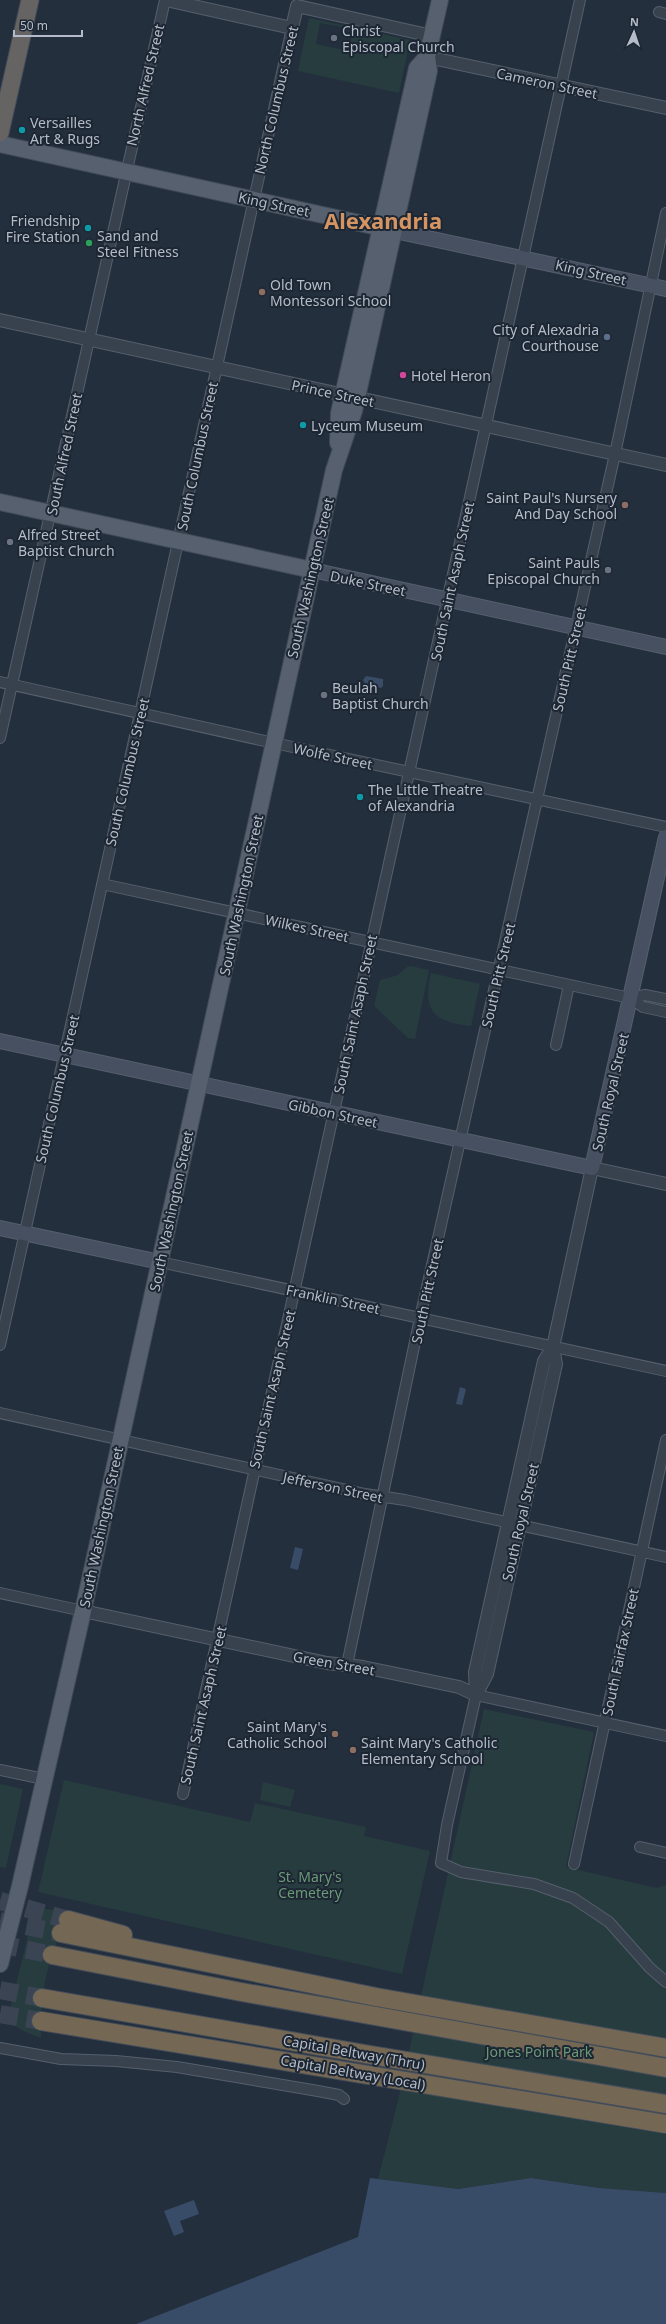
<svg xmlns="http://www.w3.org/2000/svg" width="666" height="2324" viewBox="0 0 666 2324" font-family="'Noto Sans',sans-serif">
<rect width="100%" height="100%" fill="#242f3e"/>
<path fill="#263c3f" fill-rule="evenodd" d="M309,18L410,40L399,93L298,71ZM320,23L353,29L349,51L316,44Z
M411,966L429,970L415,1039L408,1038L374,1006L380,980L398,975L407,967Z
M431,973L480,984L471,1026C433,1022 422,1010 431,973Z
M484,1709L594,1732L566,1867L656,1888L666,1885V2193L599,2188L531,2178L458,2189L378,2179L398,2101Z
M64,1780L250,1822L255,1803L366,1827L364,1836L430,1851L402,1974L38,1892Z
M263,1782L295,1790L290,1807L260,1800Z
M0,1784L23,1789L6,1868L0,1867Z
M46,1909L73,1911C48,1950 40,1992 41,2038L23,2031L7,2021L34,1911Z"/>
<path fill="#394c67" d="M366,676L383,679V686L381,688L365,684L363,680Z
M460,1387L466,1389L462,1405L456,1404Z
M295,1547L303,1549L298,1570L290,1568Z
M370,2178L458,2189L531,2178L599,2188L666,2193V2324H136L358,2237Z
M194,2200L199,2214L180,2221L184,2232L174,2236L164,2211Z"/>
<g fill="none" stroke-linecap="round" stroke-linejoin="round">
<path stroke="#3a4453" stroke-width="18" stroke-dasharray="18 9" stroke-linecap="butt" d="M0,1901L68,1920
M0,1921L61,1933
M0,1944L52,1955
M0,1990L42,1998
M0,2014L41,2021"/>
<g stroke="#565f6c" stroke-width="12">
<path id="minor" d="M659,12L666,14
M0,682L274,743L666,827
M0,738L165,0
M102,884L630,998L643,1007L666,1012
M630,998L645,995L666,999
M556,1045L569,985
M160,1262L666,1371
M0,1345L292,28
M0,1413L365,1494L405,1500L666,1557
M0,1593L83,1611
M347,1665L420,1318L615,454L666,213
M666,1736L476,1695L447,1825L441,1863L461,1872L534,1884L573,1898L609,1922L650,1968L666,1982
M0,1770L44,1779
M183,1794L580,0
M640,1847L666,1853
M574,1864L666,1440
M0,2048L61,2059L116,2061L177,2067L318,2091L339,2095L344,2099"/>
</g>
<g stroke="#565f6c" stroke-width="14">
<path id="tertiary" d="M166,0L292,28L297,6L432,36
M427,57L666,108
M0,320L666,465
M83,1611L327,1663L363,1667L459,1687L476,1695
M477,1693L487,1674L556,1364L553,1347
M476,1695L475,1672L544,1361L553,1347L592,1168L666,1184"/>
</g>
<g stroke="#565f6c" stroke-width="16">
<path id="secondary" d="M395,231L666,289
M312,570L666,647
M0,1041L592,1168L666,837
M0,1228L160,1262"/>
</g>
<g stroke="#414a57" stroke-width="18">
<path id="primary" d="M0,144L391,230
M338,443L339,413L417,68L427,57
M0,502L312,570
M0,1964L20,1886L83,1611L334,470L354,411L429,71L427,57L440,0"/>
</g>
<g stroke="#434c59" stroke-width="19">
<path id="trunk" d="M0,133L30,0"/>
</g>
<g stroke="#434c59" stroke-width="20">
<path id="motorway" d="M68,1920L123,1935
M61,1933L376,1997L666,2048
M52,1955L236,1991L666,2068
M42,1998L365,2054L666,2104
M41,2021L666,2124"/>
</g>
<use href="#minor" stroke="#38414e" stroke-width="10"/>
<use href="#tertiary" stroke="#38414e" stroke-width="12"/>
<use href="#secondary" stroke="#465061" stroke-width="14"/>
<use href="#primary" stroke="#56606e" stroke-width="16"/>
<use href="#trunk" stroke="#656462" stroke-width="17"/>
<use href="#motorway" stroke="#746855" stroke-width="18"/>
</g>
<g fill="#6b7280" stroke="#1d2633" stroke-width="1.5">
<circle cx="334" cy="38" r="4"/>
<circle cx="10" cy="542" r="4"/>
<circle cx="608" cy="570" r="4"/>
<circle cx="324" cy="695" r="4"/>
</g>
<g fill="#0f9aa8" stroke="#1d2633" stroke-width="1.5">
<circle cx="22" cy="130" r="4"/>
<circle cx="88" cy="228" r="4"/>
<circle cx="303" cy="425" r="4"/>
<circle cx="360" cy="797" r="4"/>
</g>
<circle fill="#2e9e5b" stroke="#1d2633" stroke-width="1.5" cx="89" cy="243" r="4"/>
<g fill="#8d6e63" stroke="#1d2633" stroke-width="1.5">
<circle cx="262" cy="292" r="4"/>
<circle cx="625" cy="505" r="4"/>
<circle cx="335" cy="1734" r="4"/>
<circle cx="353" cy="1750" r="4"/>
</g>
<circle fill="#5c6f8a" stroke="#1d2633" stroke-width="1.5" cx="607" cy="337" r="4"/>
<circle fill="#d1479c" stroke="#1d2633" stroke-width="1.5" cx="403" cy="375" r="4"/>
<g text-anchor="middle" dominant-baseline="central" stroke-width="4" stroke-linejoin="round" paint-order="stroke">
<g font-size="14" fill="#b4bcc9" stroke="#1d2633" text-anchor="start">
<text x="342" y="30">Christ<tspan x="342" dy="16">Episcopal Church</tspan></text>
<text x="30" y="122">Versailles<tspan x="30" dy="16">Art &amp; Rugs</tspan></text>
<text x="80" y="220" text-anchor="end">Friendship<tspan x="80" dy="16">Fire Station</tspan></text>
<text x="97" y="235">Sand and<tspan x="97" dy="16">Steel Fitness</tspan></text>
<text x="270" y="284">Old Town<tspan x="270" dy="16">Montessori School</tspan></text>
<text x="599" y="329" text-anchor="end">City of Alexadria<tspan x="599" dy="16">Courthouse</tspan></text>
<text x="411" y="375">Hotel Heron</text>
<text x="311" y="425">Lyceum Museum</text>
<text x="617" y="497" text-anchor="end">Saint Paul's Nursery<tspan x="617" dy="16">And Day School</tspan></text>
<text x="18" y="534">Alfred Street<tspan x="18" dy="16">Baptist Church</tspan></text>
<text x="600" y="562" text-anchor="end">Saint Pauls<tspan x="600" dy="16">Episcopal Church</tspan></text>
<text x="332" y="687">Beulah<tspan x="332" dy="16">Baptist Church</tspan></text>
<text x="368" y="789">The Little Theatre<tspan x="368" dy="16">of Alexandria</tspan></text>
<text x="327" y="1726" text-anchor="end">Saint Mary's<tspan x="327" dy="16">Catholic School</tspan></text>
<text x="361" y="1742">Saint Mary's Catholic<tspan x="361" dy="16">Elementary School</tspan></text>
</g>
<g font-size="14" fill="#b4bcc9" stroke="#1d2633">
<text transform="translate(547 83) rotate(12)">Cameron Street</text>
<text transform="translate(145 85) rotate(-77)">North Alfred Street</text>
<text transform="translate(276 100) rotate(-77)">North Columbus Street</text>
<text transform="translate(274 204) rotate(12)">King Street</text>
<text transform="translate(591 272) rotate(13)">King Street</text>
<text transform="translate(333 393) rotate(12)">Prince Street</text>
<text transform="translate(64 454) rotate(-78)">South Alfred Street</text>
<text transform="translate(197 456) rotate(-78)">South Columbus Street</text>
<text transform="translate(310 578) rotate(-77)">South Washington Street</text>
<text transform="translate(452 581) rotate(-78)">South Saint Asaph Street</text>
<text transform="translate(368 583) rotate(12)">Duke Street</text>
<text transform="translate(569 659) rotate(-77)">South Pitt Street</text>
<text transform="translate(333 756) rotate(12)">Wolfe Street</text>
<text transform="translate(127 772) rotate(-77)">South Columbus Street</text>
<text transform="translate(241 895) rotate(-78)">South Washington Street</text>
<text transform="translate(307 928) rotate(12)">Wilkes Street</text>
<text transform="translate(498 975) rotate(-77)">South Pitt Street</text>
<text transform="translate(355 1014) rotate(-78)">South Saint Asaph Street</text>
<text transform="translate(57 1089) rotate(-77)">South Columbus Street</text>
<text transform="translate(610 1092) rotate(-77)">South Royal Street</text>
<text transform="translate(333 1113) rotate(12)">Gibbon Street</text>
<text transform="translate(171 1211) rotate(-78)">South Washington Street</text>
<text transform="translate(427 1291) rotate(-78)">South Pitt Street</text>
<text transform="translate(333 1299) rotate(12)">Franklin Street</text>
<text transform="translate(272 1389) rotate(-77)">South Saint Asaph Street</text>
<text transform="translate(333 1487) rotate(12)">Jefferson Street</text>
<text transform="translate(520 1522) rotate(-77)">South Royal Street</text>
<text transform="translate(101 1527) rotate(-78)">South Washington Street</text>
<text transform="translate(620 1652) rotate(-78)">South Fairfax Street</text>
<text transform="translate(334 1663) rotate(10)">Green Street</text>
<text transform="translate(203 1705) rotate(-77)">South Saint Asaph Street</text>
<text transform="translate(354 2052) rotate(10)">Capital Beltway (Thru)</text>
<text transform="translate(353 2072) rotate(10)">Capital Beltway (Local)</text>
</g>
<g font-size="14" fill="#6b9a76" stroke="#1d2633">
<text x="310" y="1876">St. Mary's<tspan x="310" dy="16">Cemetery</tspan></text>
<text x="539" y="2051">Jones Point Park</text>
</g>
<g font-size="22" font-weight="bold" fill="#d59563" stroke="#1d2633">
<text x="383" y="220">Alexandria</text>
</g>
</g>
<g transform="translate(634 32) rotate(3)" stroke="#1d2633" stroke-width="3" paint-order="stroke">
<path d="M0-3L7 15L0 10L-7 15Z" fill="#b4bcc9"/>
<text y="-6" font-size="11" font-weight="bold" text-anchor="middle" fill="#b4bcc9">N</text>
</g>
<path d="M14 30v6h68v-6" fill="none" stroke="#b4bcc9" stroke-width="2"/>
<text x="20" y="30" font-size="12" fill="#b4bcc9" stroke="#1d2633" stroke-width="3" paint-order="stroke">50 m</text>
</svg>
